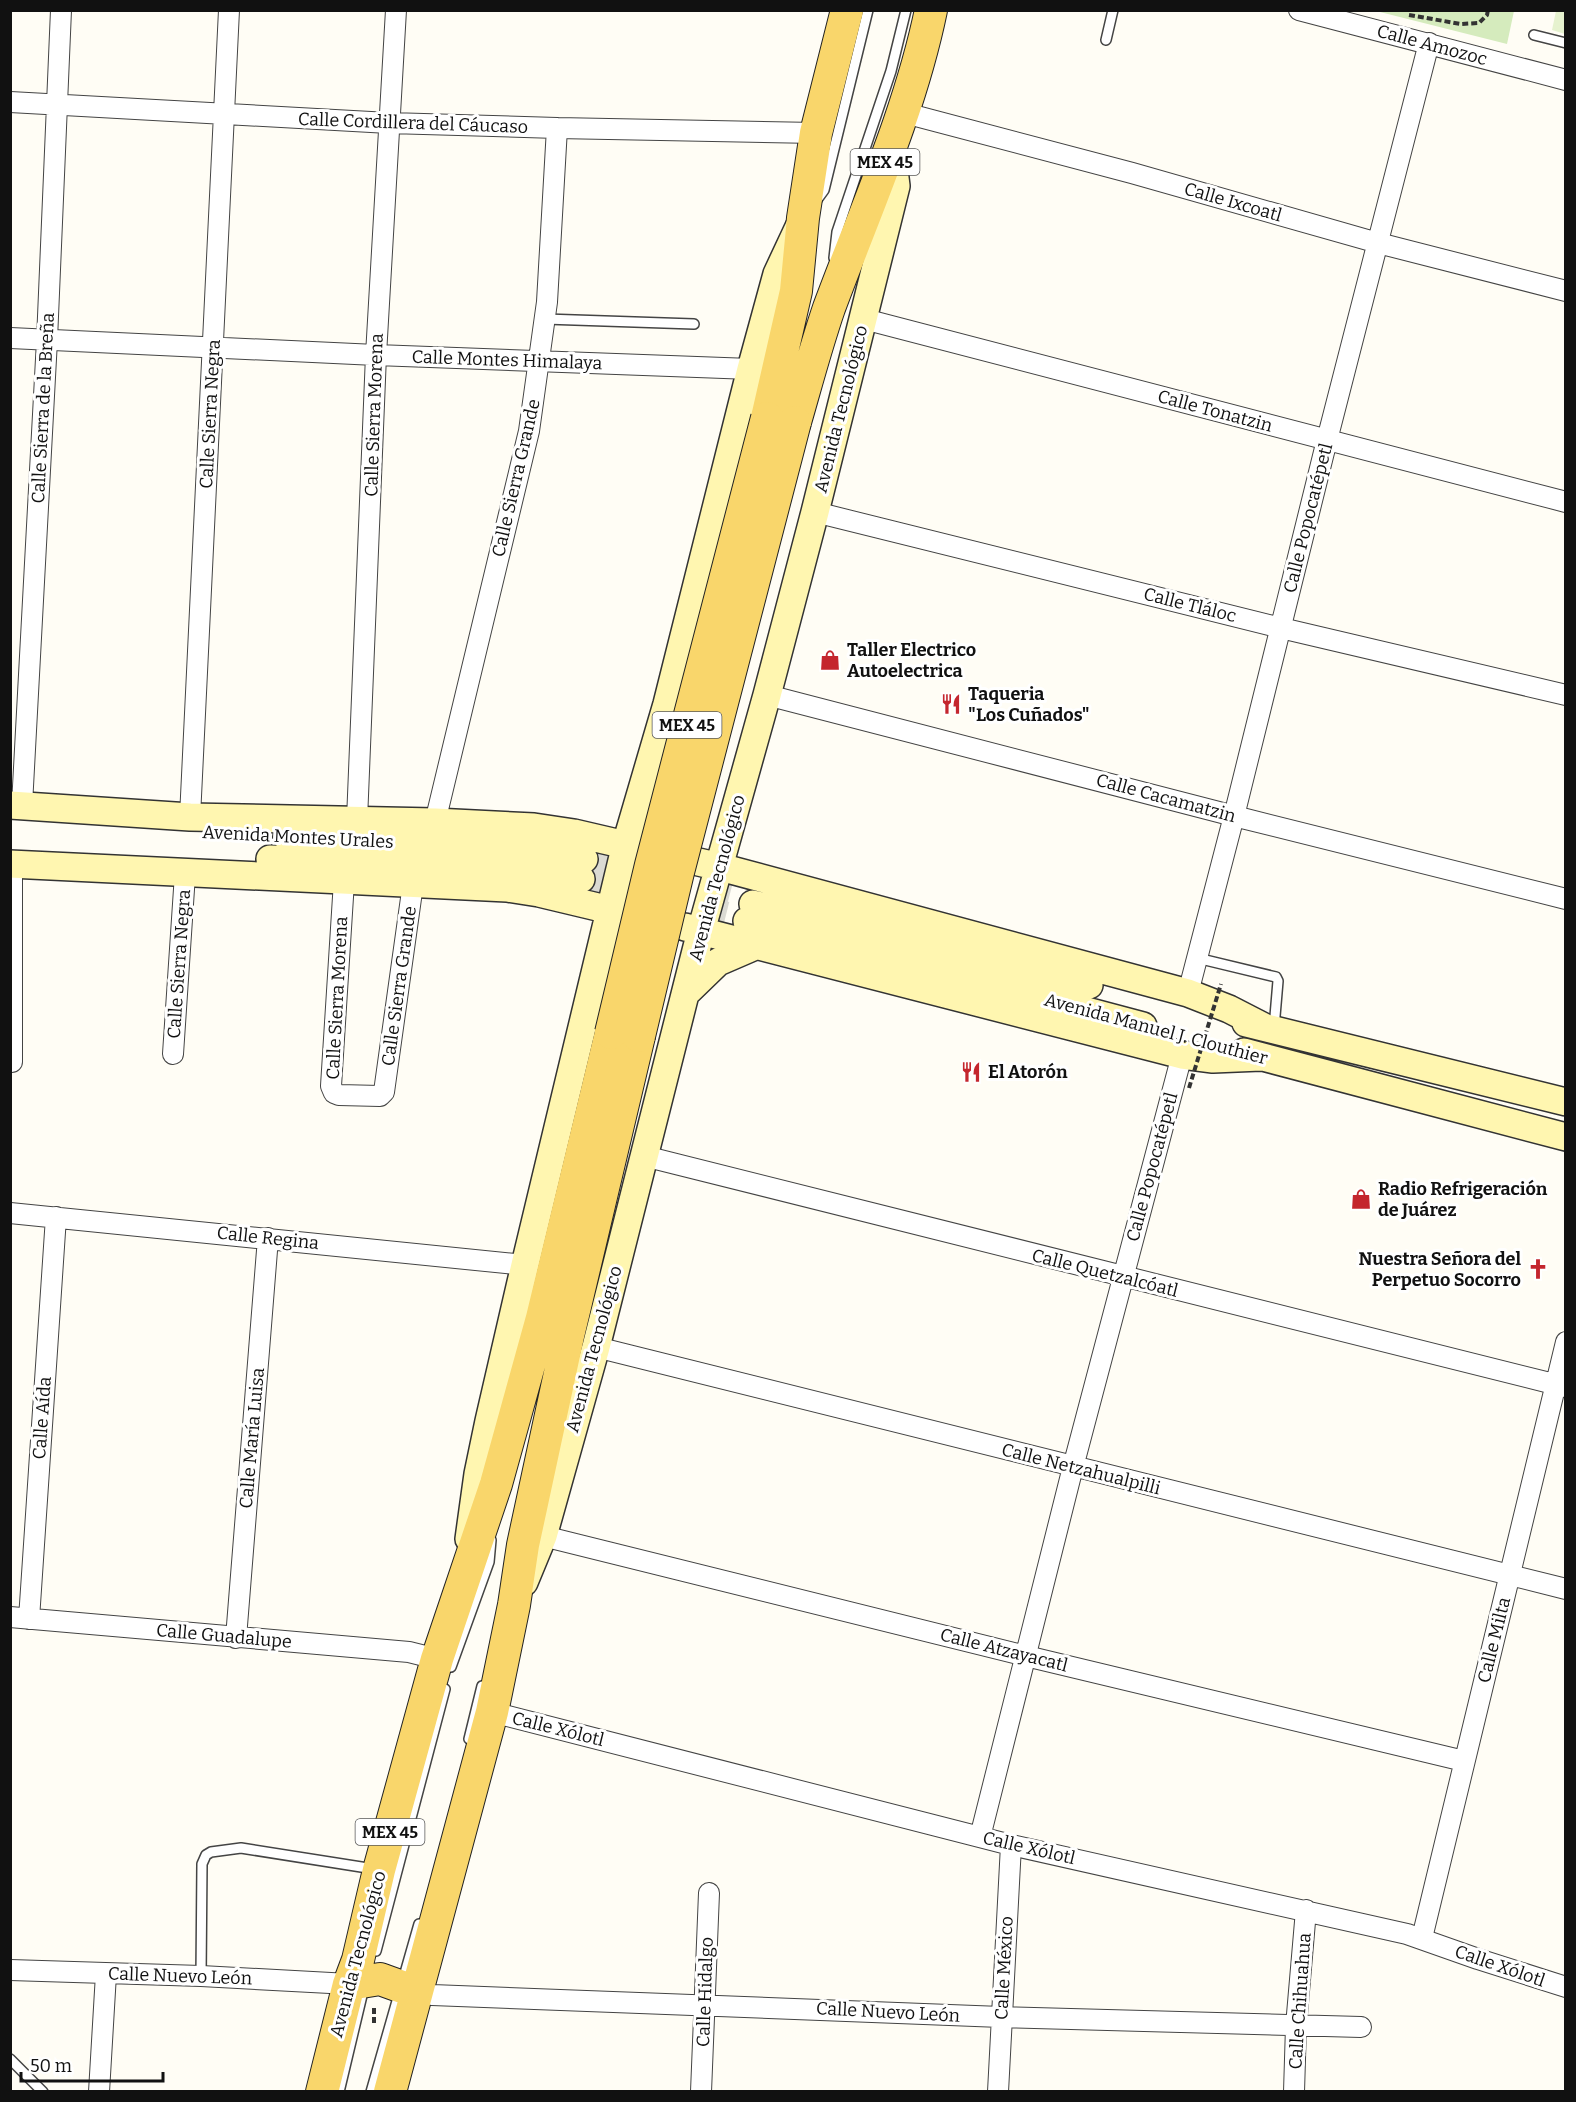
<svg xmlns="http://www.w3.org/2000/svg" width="1576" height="2102" viewBox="0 0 1576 2102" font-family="Bitter,serif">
<rect width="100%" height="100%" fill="#fffdf5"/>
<path fill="#d5ebbd" d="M1376,11H1514L1507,44Z"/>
<path fill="#e6f2cf" d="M1556,11H1565V34L1552,30Z"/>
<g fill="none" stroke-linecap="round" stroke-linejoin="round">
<path stroke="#dbdad3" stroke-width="27" stroke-dasharray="27 14" stroke-linecap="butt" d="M584,859L753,904
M581,879L726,915"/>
<g stroke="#444" stroke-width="12">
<path id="lane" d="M1534,35L1566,43
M1106,40L1113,10
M816,201L824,190L868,10
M834,258L837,232L891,71L906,10
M545,319L694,324
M1197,958L1276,977L1278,981L1274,1028
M451,1667L489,1562L491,1540
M469,1739L482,1686
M376,1951L445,1689
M201,1976L202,1864L206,1855L211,1852L241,1848L374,1869
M10,2059L43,2092
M339,2092L364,1987
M371,2092L419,1924"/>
</g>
<g stroke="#444" stroke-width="22">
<path id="street" d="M1299,10L1566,80
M10,102L389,123L557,128L816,133
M901,112L1132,173L1378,243L1566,291
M864,319L1566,502
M10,338L376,355L751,369
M815,512L1281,628L1566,695
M767,695L1234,816L1566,899
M22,805L47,340L61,10
M190,817L229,10
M357,820L376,355L396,10
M435,822L529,431L547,302L557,128
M12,864V1062
M344,881L331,1086L334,1093L339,1095L380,1096L384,1092L413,884
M1188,993L1234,816L1327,440L1429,43
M173,1054L185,874
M644,1156L1566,1387
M10,1213L525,1265
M596,1347L1566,1589
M543,1536L1026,1656L1464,1761
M10,1617L409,1652L437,1659
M29,1619L56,1217
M236,1638L268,1238
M492,1712L1011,1845L1407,1934L1478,1959L1566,1987
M980,1837L1073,1467L1182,1055
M1422,1938L1566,1342
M10,1970L201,1976L349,1984
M416,1992L432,1995L1001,2017L1361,2027
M99,2092L106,1974
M701,2092L709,1893
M998,2092L1011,1845
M1294,2092L1296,2026L1306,1910"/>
</g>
<g stroke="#333" stroke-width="30">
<path id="secondary" d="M10,805L190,817L435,822L534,827L574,833L720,867L1188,993L1229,1009L1264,1027
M287,837L513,848L584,859
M270,859L480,867L581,879
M10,864L507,888L539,893L627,914
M753,904L1089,985
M747,921L1143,1026
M685,927L1182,1055L1213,1059L1261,1057
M687,992L718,962L755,946
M1246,1023L1566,1102
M1244,1052L1566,1137
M469,1539L478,1474L489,1421L525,1265L626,844L667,704L751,369L777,274L799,227
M524,1582L543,1536L596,1347L701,931L767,695L815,512L896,186L891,146"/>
</g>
<g stroke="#222" stroke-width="34">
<path id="primary" d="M767,418L796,291L803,218L816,133L847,10
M795,422C806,384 816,346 829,308C865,211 910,112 931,10
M349,1984L380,1979L416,1992
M322,2092L349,1984L358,1960L379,1870L437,1659L496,1484L542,1318L611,1033
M390,2092L492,1712L514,1605L523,1545L568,1336L639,1036"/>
</g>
<path stroke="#333" stroke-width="4" stroke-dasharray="6 3" stroke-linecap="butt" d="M1409,15L1461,24L1479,23L1487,15L1488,10
M374,2008V2024"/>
<use href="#lane" stroke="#fff" stroke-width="9"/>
<use href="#street" stroke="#fff" stroke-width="20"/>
<use href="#secondary" stroke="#fff6b0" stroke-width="27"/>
<use href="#primary" stroke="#f9d66b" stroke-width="32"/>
<g stroke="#222" stroke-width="34" stroke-linecap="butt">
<path id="primary-bridge" d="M611,1033L651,865L767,418
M639,1036L678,872L795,422"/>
</g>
<path stroke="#333" stroke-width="4" stroke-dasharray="6 3" stroke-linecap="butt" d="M1189,1088L1221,984"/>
<use href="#primary-bridge" stroke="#f9d66b" stroke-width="32"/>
</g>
<defs>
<g id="shop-bare" transform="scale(1.62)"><path d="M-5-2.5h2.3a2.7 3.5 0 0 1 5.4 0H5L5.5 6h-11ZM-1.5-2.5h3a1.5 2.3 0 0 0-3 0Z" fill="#c4262e" stroke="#fff" stroke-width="2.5" paint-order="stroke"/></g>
<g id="restaurant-bare" transform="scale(1.62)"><path d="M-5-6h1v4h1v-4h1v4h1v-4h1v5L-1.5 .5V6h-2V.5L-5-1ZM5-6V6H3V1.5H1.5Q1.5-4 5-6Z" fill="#c4262e" stroke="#fff" stroke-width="2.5" paint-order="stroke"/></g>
<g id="church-bare" transform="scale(1.62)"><path d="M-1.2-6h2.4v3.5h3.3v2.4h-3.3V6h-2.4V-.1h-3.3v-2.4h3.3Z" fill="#c4262e" stroke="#fff" stroke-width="2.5" paint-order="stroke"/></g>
</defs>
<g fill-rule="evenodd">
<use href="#shop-bare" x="830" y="660"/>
<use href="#restaurant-bare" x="951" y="704"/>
<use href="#restaurant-bare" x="971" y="1072"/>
<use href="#shop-bare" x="1361" y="1199"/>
<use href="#church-bare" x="1538" y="1269"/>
</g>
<g text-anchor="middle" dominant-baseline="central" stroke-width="6" stroke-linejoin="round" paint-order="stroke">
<g fill="#fff" stroke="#585858" stroke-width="1.5">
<rect x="850.5" y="149" width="69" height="26" rx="4.5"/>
<rect x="652.5" y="712" width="69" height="26" rx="4.5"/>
<rect x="355.5" y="1819" width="69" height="26" rx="4.5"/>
</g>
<g font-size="16" font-weight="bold" fill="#111">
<text x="885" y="162">MEX 45</text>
<text x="687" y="725">MEX 45</text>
<text x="390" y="1832">MEX 45</text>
</g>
<g font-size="18" fill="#111" stroke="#fff">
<text transform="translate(1432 45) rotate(15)">Calle Amozoc</text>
<text transform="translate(413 123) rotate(2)">Calle Cordillera del Cáucaso</text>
<text transform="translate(1233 202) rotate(16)">Calle Ixcoatl</text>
<text transform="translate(507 360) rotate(2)">Calle Montes Himalaya</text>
<text transform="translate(43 408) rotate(-87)">Calle Sierra de la Breña</text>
<text transform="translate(841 409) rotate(-76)">Avenida Tecnológico</text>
<text transform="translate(1215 411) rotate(15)">Calle Tonatzin</text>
<text transform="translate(210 414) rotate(-87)">Calle Sierra Negra</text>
<text transform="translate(374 415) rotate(-88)">Calle Sierra Morena</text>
<text transform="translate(516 478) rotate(-77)">Calle Sierra Grande</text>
<text transform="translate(1308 518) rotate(-76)">Calle Popocatépetl</text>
<text transform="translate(1190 605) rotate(14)">Calle Tláloc</text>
<text transform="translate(1166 798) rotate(15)">Calle Cacamatzin</text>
<text transform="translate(298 837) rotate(3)">Avenida Montes Urales</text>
<text transform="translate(717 878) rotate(-75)">Avenida Tecnológico</text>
<text transform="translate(179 964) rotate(-86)">Calle Sierra Negra</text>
<text transform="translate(399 986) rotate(-82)">Calle Sierra Grande</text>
<text transform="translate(337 998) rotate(-87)">Calle Sierra Morena</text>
<text transform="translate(1156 1029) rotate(15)">Avenida Manuel J. Clouthier</text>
<text transform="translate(1152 1167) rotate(-75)">Calle Popocatépetl</text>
<text transform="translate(268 1238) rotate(6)">Calle Regina</text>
<text transform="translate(1105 1273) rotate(14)">Calle Quetzalcóatl</text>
<text transform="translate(594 1349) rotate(-75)">Avenida Tecnológico</text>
<text transform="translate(42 1418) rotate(-86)">Calle Aída</text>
<text transform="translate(252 1438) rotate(-85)">Calle María Luisa</text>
<text transform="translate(1081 1469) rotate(14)">Calle Netzahualpilli</text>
<text transform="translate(224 1636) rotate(5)">Calle Guadalupe</text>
<text transform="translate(1494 1640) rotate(-76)">Calle Milta</text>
<text transform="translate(1004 1650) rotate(14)">Calle Atzayacatl</text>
<text transform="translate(558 1729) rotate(14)">Calle Xólotl</text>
<text transform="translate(1029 1848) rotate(13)">Calle Xólotl</text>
<text transform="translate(358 1954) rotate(-75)">Avenida Tecnológico</text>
<text transform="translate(1500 1966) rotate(19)">Calle Xólotl</text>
<text transform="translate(1004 1968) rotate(-87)">Calle México</text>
<text transform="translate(180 1976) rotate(2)">Calle Nuevo León</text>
<text transform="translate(705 1992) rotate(-88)">Calle Hidalgo</text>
<text transform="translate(1300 2001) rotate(-86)">Calle Chihuahua</text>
<text transform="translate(888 2012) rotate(3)">Calle Nuevo León</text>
</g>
<g font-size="18" font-weight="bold" fill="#111" stroke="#fff" text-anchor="start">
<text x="847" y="650">Taller Electrico<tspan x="847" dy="21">Autoelectrica</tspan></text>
<text x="968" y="694">Taqueria<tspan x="968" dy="21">"Los Cuñados"</tspan></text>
<text x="988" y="1072">El Atorón</text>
<text x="1378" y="1189">Radio Refrigeración<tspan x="1378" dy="21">de Juárez</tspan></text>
<text x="1521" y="1259" text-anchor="end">Nuestra Señora del<tspan x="1521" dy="21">Perpetuo Socorro</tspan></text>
</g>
</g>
<rect width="1576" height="2102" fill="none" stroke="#111111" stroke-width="24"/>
<path d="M21 2072v9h142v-9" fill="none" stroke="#111111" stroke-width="3"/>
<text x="30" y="2072" font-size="18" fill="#111111" stroke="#ffffff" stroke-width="4.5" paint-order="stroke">50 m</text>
</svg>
